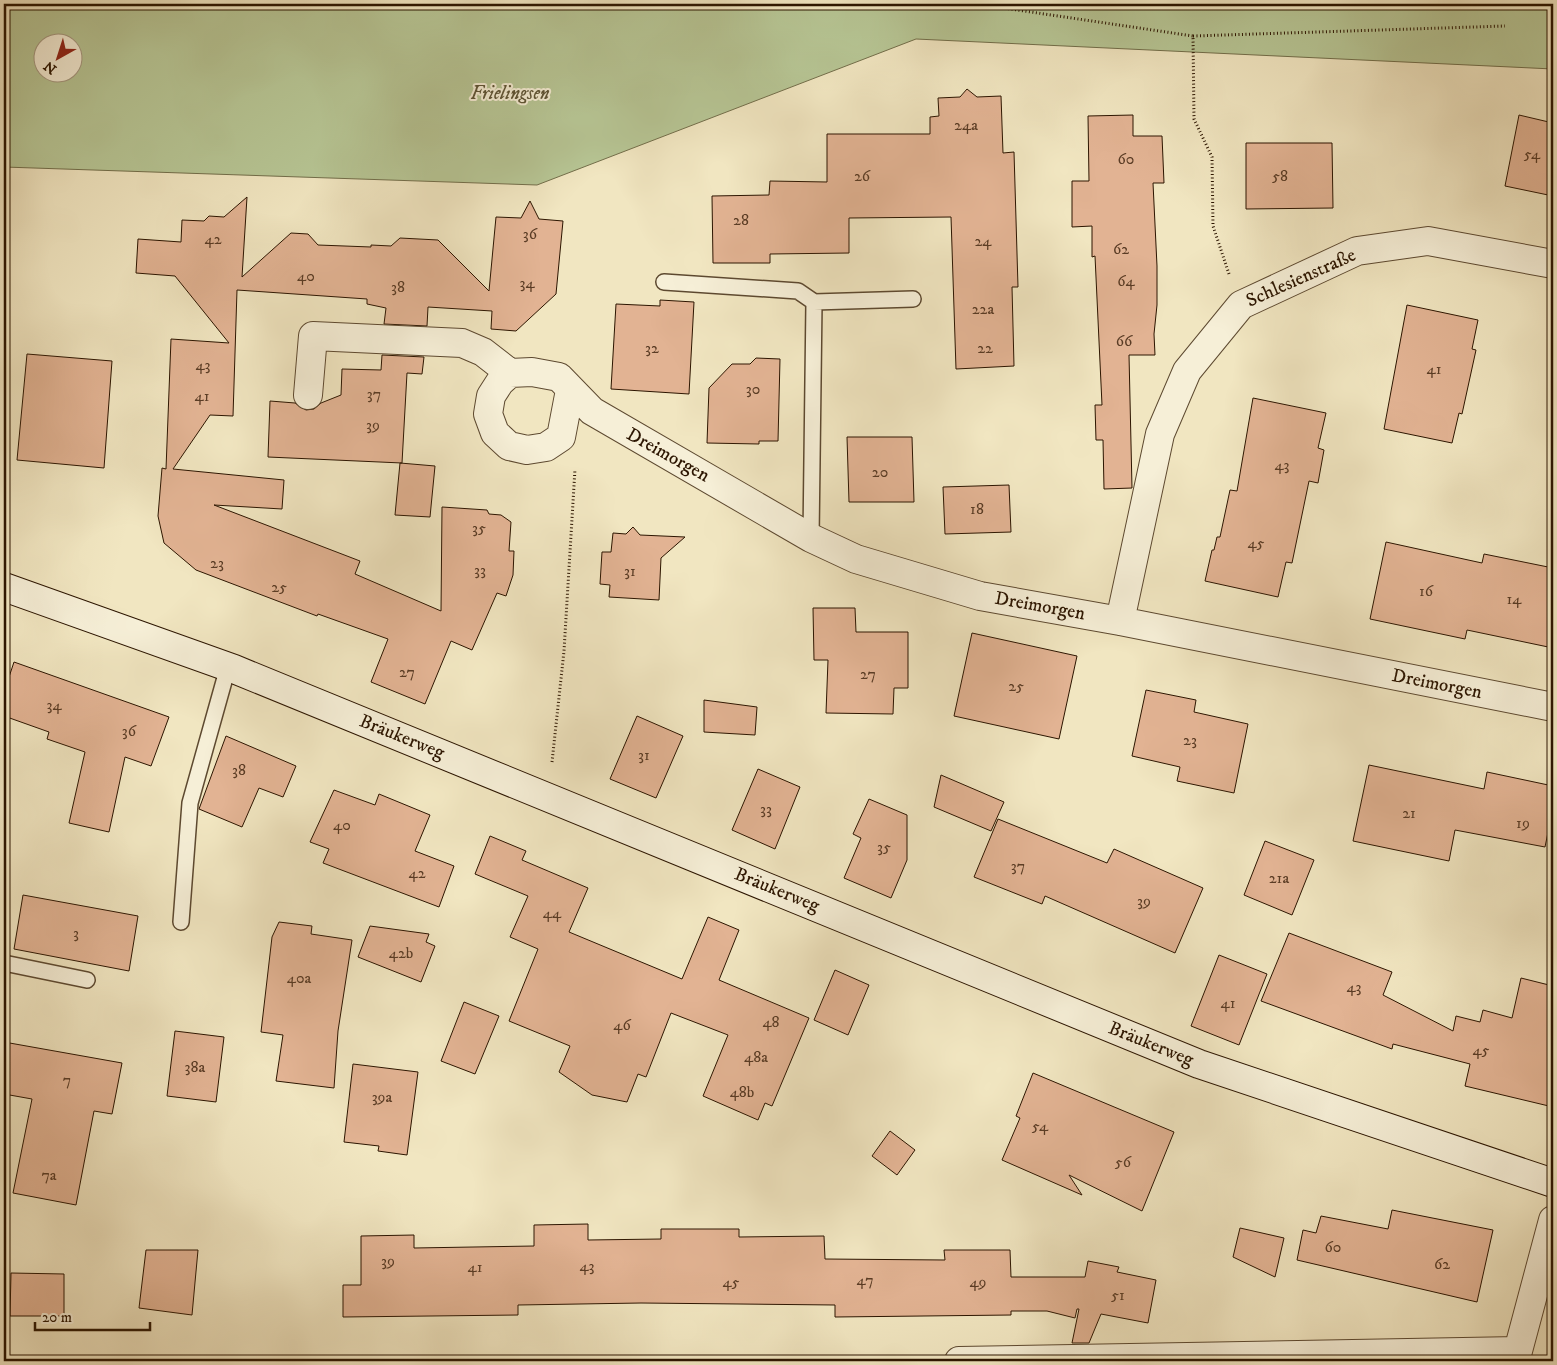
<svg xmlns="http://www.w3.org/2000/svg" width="1557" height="1365" viewBox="0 0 1557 1365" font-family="'IM FELL DW Pica',serif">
<rect width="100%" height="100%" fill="#f1e6c1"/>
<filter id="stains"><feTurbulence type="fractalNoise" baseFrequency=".004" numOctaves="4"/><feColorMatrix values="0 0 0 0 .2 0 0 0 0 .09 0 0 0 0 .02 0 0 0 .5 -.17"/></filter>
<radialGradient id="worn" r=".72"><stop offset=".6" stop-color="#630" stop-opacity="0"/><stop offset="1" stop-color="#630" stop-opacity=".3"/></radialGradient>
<path fill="#b7c695" stroke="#726e4a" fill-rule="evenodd" d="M4,4H1553V69L916,39L537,185L4,167ZM42,42H72V72H42Z"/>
<path fill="#e2b393" stroke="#2c1500" d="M967,89L977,97L1001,96L1003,153L1014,152L1018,287H1012L1014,366L956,369L951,217L849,218V253L770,254V263H713L712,196L769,195L770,181L827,182V134H930V117L939,116L938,98L960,97Z
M1133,115V136H1162L1164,183H1153L1157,266V305L1154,334L1155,355H1129L1132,488L1104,489L1103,440H1096L1095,405H1102L1095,256L1092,257V226L1072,227V181H1089L1088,116Z
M1519,115L1553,123V196L1505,186Z
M1246,143H1332L1333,208L1246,209Z
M247,197L242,277L291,233L308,234L318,245L371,247V245L391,246L400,238L438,240L489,291L496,217L521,218L530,201L539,219L563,221L556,294L516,331L491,329L492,311L428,307L427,326L384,324L386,308L367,304V299L237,290L233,416L210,415L173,469L284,480L282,509L214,505L360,561L355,574L441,611L442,507L487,510L489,514L501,515L511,522L509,551H514L513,575L506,596L497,593L472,650L451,641L425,704L371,682L388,639L318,614L317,616L196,570L164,543L158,516L162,468L166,469L171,339L229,343L175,276L136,273L138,239L181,242L182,220L204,221L209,216L224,217Z
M660,300L694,302L689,394L611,389L616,304L660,306Z
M1407,305L1478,320L1472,349L1476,350L1462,414L1459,413L1452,443L1384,429Z
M27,354L112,361L104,468L17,460Z
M382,355L424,357L422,374L407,373L402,463L268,457L270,401L295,403L306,410L314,409L321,403L341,395L342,369L381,370Z
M756,358L780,359L778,441H759V444L707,443L709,388L732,364H750Z
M1253,398L1326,413L1318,448L1324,450L1318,483L1309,481L1292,563L1286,562L1278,597L1205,581L1212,550H1214L1217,537H1220L1230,490L1237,491Z
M847,437H912L914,502H849Z
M400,463L435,466L430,517L395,515Z
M1009,485L1011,532L945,534L943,487Z
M633,527L640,535L685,537L661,558L659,600L609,597L610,585L600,584L602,552H611L613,533L626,534Z
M1386,542L1482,563L1484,554L1553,568V648L1467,630L1465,639L1370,619Z
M813,608H855L856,632H908V688H894L893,714L826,713L828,660H814Z
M972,633L1077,656L1059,739L954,716Z
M14,662L169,717L151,766L125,757L109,832L69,823L85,752L47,739L49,732L4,716V692Z
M1146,690L1196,700L1194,712L1248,724L1234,793L1177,781L1180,767L1132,756Z
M704,700L757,707L755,735L704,732Z
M637,716L683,736L656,798L610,779Z
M226,736L296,766L283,797L259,788L242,827L199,809Z
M1369,765L1484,789L1487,772L1553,786V808L1545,847L1455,830L1449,861L1353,841Z
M758,769L800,787L775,849L732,830Z
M941,775L1004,802L991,831L934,807Z
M334,790L375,805L379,794L430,815L415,851L454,866L439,907L323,863L329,849L310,842Z
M869,799L907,815V860L891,898L844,878L861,838L853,834Z
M998,819L1107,863L1114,849L1203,888L1175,953L1045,896L1042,904L974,877Z
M490,836L526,851L522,860L588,888L569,932L682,979L708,917L739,930L719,980L809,1018L772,1106L765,1103L758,1120L703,1096L728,1035L671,1013L646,1077L638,1074L627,1102L592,1095L559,1072L570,1046L509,1021L538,949L510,937L528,896L475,874Z
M1265,841L1314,860L1292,915L1244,895Z
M23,895L138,916L129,971L14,949Z
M279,922L312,926L311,934L352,940L338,1031L334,1088L276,1081L283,1035L261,1032L272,937Z
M370,926L429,934L426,942L435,946L421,982L358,957Z
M1289,933L1392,972L1383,995L1453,1031L1456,1016L1480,1022L1483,1010L1512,1018L1521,978L1553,986V1107L1465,1086L1470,1064L1393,1044L1392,1049L1261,1001Z
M1219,955L1267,974L1239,1045L1191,1026Z
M835,970L869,985L848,1035L814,1020Z
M464,1002L499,1016L475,1074L441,1061Z
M175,1031L224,1037L216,1102L167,1096Z
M4,1042L122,1063L112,1114L94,1111L76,1205L13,1193L32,1099L4,1094Z
M353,1064L418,1072L407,1155L378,1151L379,1146L344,1142Z
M1033,1073L1174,1132L1142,1211L1069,1175L1082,1195L1002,1160L1020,1118L1016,1116Z
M890,1131L915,1150L897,1175L872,1156Z
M1392,1210L1493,1230L1477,1302L1297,1260L1303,1230L1316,1233L1321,1216L1388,1229Z
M588,1224V1240L661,1239V1229H739V1237L824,1236L825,1259L945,1260L944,1250H1010L1011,1277H1085L1088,1261L1119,1267L1117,1272L1156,1280L1148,1323L1101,1314L1089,1343H1072L1079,1309H1077L1075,1318L1047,1311H1011V1315L835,1317V1305L641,1303L518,1305V1315L343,1317V1285H361V1236L414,1235V1248L534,1246V1225Z
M1240,1228L1284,1238L1275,1277L1233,1257Z
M146,1250H198L192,1315L139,1308Z
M11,1273L64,1274V1316H10Z"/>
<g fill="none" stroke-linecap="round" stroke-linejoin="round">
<g stroke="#5d4930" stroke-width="18">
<path id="lane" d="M664,282L798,291L814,302L811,538
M814,302L913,299
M181,922L190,803L228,667
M4,963L87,980"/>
</g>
<g stroke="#5d4930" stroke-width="30">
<path id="street" d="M570,390L561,437L546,447L527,450L509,446L495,433L488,414L491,396L500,382L510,373L532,372L559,377L592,411L811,538L856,559L980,596L1120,621L1553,707
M308,395L313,336L462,343L483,352L510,373
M1120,621L1160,434L1187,371L1241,305L1357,251L1428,241L1553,264
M959,1361L1518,1351L1553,1220"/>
</g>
<g stroke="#2c1500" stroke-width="30">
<path id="secondary" d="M4,587L234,669L1199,1064L1553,1183"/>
</g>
<path stroke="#2c1500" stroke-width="3" stroke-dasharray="1 2.5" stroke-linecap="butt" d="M977,4L1193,36L1194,119L1212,157L1213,226L1229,274
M1193,36L1505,26
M552,762L564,651L575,469"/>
<use href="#lane" stroke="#f6efd7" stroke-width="15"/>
<use href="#street" stroke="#f6efd7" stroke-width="28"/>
<use href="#secondary" stroke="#f6efd7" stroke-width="28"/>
</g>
<g text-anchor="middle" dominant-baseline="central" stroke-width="4" stroke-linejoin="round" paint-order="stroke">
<g font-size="16" fill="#5a3c25">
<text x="966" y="125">24a</text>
<text x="1532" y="154">54</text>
<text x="1126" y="159">60</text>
<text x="862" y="176">26</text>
<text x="1280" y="176">58</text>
<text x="741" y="220">28</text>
<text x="530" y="234">36</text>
<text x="213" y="239">42</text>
<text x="983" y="241">24</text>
<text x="1121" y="249">62</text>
<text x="306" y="276">40</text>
<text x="1126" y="281">64</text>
<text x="527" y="283">34</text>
<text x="398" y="287">38</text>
<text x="983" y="309">22a</text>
<text x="1124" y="341">66</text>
<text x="652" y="348">32</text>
<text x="985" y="348">22</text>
<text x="203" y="365">43</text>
<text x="1434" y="369">41</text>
<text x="753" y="389">30</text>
<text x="374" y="394">37</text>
<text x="202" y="396">41</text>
<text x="373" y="425">39</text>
<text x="1282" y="465">43</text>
<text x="880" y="472">20</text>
<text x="977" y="509">18</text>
<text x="479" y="528">35</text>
<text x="1256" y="543">45</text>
<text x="217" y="563">23</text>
<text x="480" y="570">33</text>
<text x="630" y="571">31</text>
<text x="279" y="587">25</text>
<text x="1426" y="591">16</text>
<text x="1514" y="599">14</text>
<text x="407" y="672">27</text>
<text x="868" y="674">27</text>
<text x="1016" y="686">25</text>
<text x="54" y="705">34</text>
<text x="129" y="731">36</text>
<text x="1190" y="740">23</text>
<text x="644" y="755">31</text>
<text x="239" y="770">38</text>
<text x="766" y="809">33</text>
<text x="1409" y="813">21</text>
<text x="1523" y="823">19</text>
<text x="342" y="825">40</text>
<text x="884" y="847">35</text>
<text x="1018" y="866">37</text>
<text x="417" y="873">42</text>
<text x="1279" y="878">21a</text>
<text x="1144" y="901">39</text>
<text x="552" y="913">44</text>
<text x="76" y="933">3</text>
<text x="401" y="953">42b</text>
<text x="299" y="978">40a</text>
<text x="1354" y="987">43</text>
<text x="1228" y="1003">41</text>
<text x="771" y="1022">48</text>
<text x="622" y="1025">46</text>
<text x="1481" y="1050">45</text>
<text x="756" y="1057">48a</text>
<text x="195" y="1067">38a</text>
<text x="67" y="1080">7</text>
<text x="742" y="1092">48b</text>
<text x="382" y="1097">39a</text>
<text x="1040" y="1126">54</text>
<text x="1123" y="1162">56</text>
<text x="49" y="1175">7a</text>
<text x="1333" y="1247">60</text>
<text x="388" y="1261">39</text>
<text x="1442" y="1264">62</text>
<text x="587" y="1266">43</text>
<text x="475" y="1267">41</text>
<text x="865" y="1280">47</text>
<text x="731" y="1282">45</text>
<text x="978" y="1282">49</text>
<text x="1118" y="1295">51</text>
</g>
<g font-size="19" font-style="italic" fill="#5d5334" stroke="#f6efd7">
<text x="510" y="93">Frielingsen</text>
</g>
<g font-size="19" fill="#2c1500" stroke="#f6efd7">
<text transform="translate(1301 278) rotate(-24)">Schlesienstraße</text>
<text transform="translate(668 455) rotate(29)">Dreimorgen</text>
<text transform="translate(1040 606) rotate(10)">Dreimorgen</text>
<text transform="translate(1437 684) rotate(11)">Dreimorgen</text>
<text transform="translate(402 737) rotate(22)">Bräukerweg</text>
<text transform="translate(777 890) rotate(22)">Bräukerweg</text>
<text transform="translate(1151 1044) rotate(22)">Bräukerweg</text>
</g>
</g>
<rect width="1557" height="1365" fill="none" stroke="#f1e6c1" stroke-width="20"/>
<rect x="5" y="5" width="1547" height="1355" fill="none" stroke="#2c1500" stroke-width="2.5"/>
<rect x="10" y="10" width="1537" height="1345" fill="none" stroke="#2c1500"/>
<g transform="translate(58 58) rotate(219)"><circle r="24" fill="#f6efd7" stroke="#a59881"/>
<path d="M0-4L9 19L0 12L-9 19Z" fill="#8f2418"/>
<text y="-8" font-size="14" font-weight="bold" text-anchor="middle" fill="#2c1500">N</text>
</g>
<path d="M35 1322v8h115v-8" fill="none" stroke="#2c1500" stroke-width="2.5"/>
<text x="42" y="1322" font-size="15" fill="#2c1500" stroke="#f6efd7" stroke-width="4" paint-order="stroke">20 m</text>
<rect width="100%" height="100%" filter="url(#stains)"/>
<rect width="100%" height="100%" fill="url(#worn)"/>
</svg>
